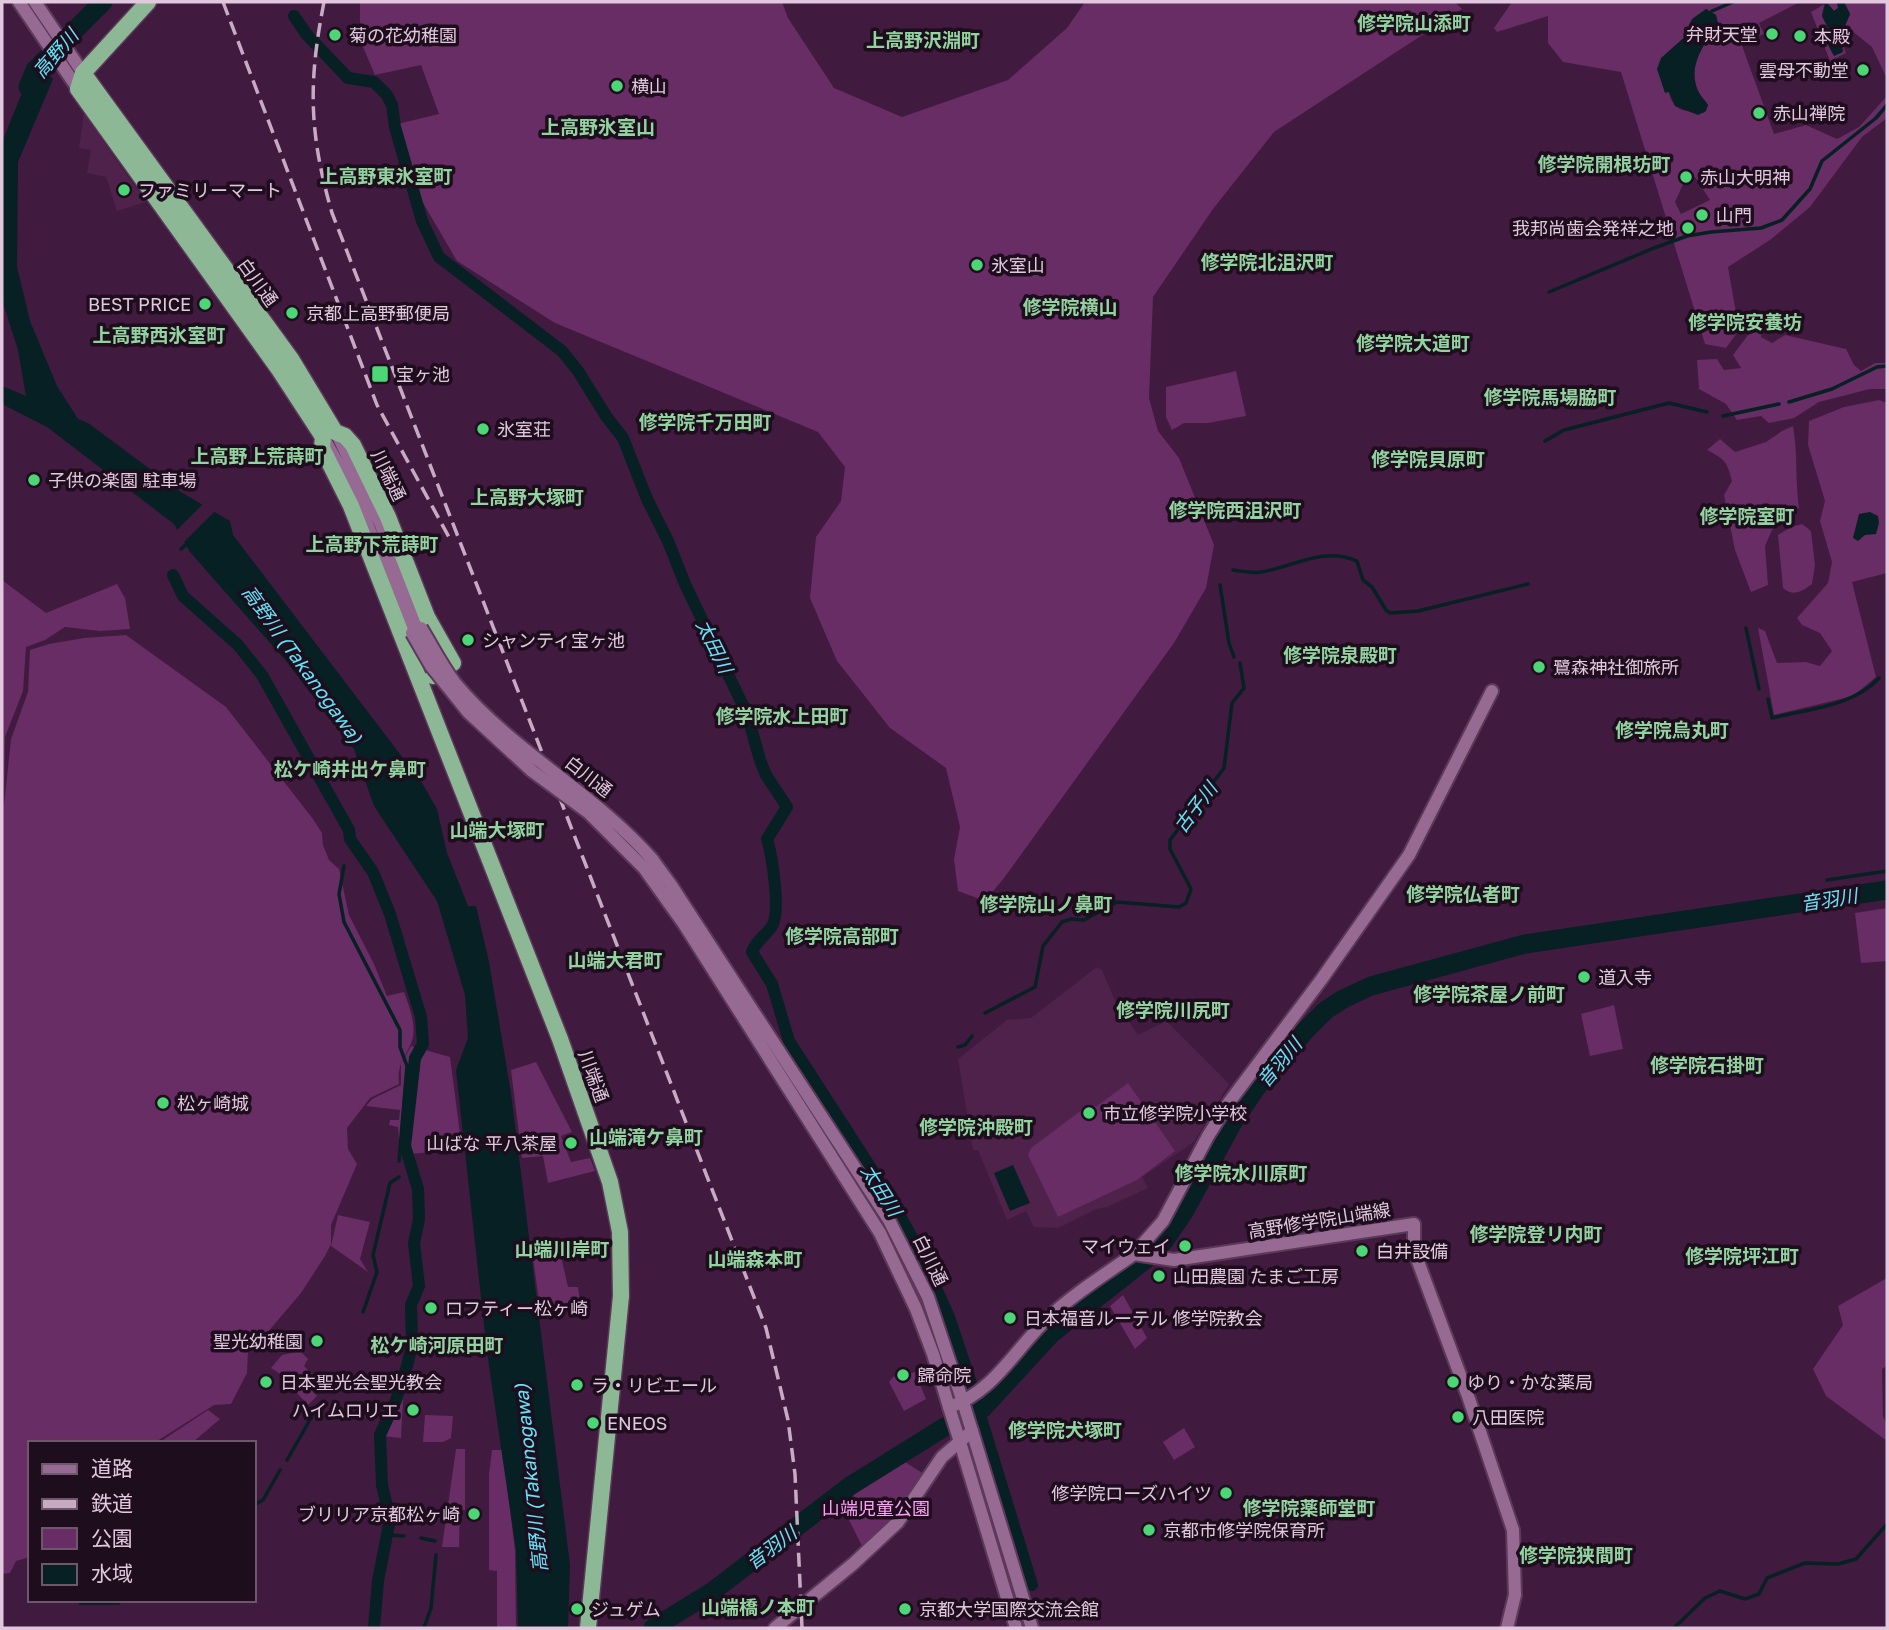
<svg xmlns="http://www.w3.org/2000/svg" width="1889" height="1630" viewBox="0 0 1889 1630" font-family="'Golos Text','Noto Sans JP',sans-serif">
<rect width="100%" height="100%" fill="#411a3f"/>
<path fill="#4f224c" d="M84,113L121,167L146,202L117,211L106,177L87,173L91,150L79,148Z
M1097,967L1102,970L1116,1003L1138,1035L1166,1021L1229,1084L1194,1142L1142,1177L1148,1188L1107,1207L1096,1209L1058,1228L1034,1227L1026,1211L1007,1220L978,1150H973L958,1059L1007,1020L1031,1018Z"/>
<path fill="#672d64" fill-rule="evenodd" d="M360,2H782L788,18L834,88L902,117L1008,80L1067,28L1085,2H1455L1462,9L1274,132L1213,209L1153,297L1149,398L1158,431L1179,458L1214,545L1206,588L1174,643L1004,878L985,901L958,891L954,859L960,827L946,768L890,728L837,661L810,598L816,537L841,501L845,467L818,432L555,323L457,261L419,196L393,125L439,114L421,65L375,75L360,40Z
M1512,2H1800L1759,23L1764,34L1741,43L1774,134L1806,125L1837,139L1859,127L1887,96V118L1862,137L1810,207L1770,240L1728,267L1739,330L1726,348L1705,344L1621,72L1563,62L1548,43V16L1497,32L1494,28ZM1706,9L1716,15L1718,24C1704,44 1687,66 1698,91C1701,97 1705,100 1708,105L1704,113C1697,112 1683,112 1677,107C1664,97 1668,67 1667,53L1687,35L1690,22ZM1695,177L1710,200L1681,214L1675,202L1684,182Z
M1828,2H1837L1838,8L1834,11L1827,3L1824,5L1822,16L1831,35L1828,42L1844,51L1839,40L1850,14L1844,2H1887V79L1872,47L1852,31L1842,37L1841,41L1846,53L1830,61L1811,12Z
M1762,329L1761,337L1772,343L1785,335L1846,349L1854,365L1861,371L1875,363H1887V389H1870L1819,402L1794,418L1769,423L1761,416L1737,420L1726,404L1699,389L1697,360L1717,359L1724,370L1741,368L1733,355L1748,335Z
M1236,371L1246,416L1208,423H1184L1172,430L1166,417V387Z
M1879,400L1887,403V573L1852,582L1876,677L1853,696L1774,715L1758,628L1765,631L1777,663L1806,662L1820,666L1832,651L1820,633L1802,625L1797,618L1828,583L1832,562L1820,521L1825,501L1808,445L1809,421L1844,407Z
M1793,426C1798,453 1795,480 1799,508L1772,530L1765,546L1768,585L1751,592L1735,550L1724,495L1732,481C1727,462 1726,460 1707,450L1720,439L1735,452L1766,442L1782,431Z
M1802,524L1811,531L1815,565L1812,584C1801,592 1794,597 1783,588L1778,535L1791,527Z
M2,580L46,613L117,584L125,598L130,629L100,631L65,627L45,640L26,647L23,691L5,737L4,805L11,739L28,692L30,650L49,644L84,638L126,635L226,707L313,819L322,833L323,845L329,860L339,869L349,915L374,964L387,996L404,992C409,1006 417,1026 412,1041C405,1059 397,1063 399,1084L370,1098L347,1128L348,1149L357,1164L331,1225V1244L325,1256L301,1293L266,1334L248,1351L247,1373L231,1404L214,1405L154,1443H30V1557L16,1561L10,1573L2,1574Z
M1887,908V961L1861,963L1855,913Z
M1614,1005L1623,1049L1590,1056L1581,1014Z
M411,1046L450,1057L462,1149L400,1155L398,1127L389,1125L390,1120H399L400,1110L366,1106L372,1099L401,1085V1064Z
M536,1062L572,1132L561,1136L571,1162L590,1158L595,1171L548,1183L543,1156L522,1158L511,1070Z
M1128,1083L1175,1151L1137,1180L1058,1217L1028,1155L1031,1148L1083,1109L1097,1106Z
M338,1215L370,1222L360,1259L368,1272L331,1246Z
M549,1240L552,1252H560L568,1287H578L580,1301L540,1308L531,1244Z
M1887,1278V1366L1882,1369L1883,1416L1887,1425V1441L1826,1396L1813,1369L1843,1325L1838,1306Z
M1123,1295L1147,1338L1135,1349L1110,1306Z
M300,1351L308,1359L304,1366L316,1378L309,1388L317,1396L308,1405L295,1391L298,1385L271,1368L282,1355Z
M915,1372L926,1399L904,1411L889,1382L893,1377Z
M404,1382L401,1438L382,1436Z
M208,1410L220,1419L192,1443H158Z
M425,1415L453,1416L451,1438L443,1442H423Z
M1184,1428L1195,1447L1174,1460L1163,1442Z
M456,1449H465V1510H460L459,1547H442Z
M492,1450H503L515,1551L516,1628H497V1571L489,1570V1474Z
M902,1460L927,1476L898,1520L864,1550L841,1504Z"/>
<path fill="#062024" d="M1837,2H1844L1850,14L1839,40L1843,52L1834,56L1828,45L1831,33L1822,16L1825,4H1828L1834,11L1838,8Z
M1706,9L1716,15L1718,24C1704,44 1687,66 1698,91C1701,97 1705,100 1708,105L1706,111L1698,115L1675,106L1669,92L1665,93L1657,69L1661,58L1687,35L1692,19Z
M35,61L53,79L18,162L17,267L30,321L57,386L78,419L88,423L181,492L230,521L233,535L422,783L437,809L447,853L468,906H476L489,962L511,1093L570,1565L568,1628H518L516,1550L487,1352L456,1070L468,1038L465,995L437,901L374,806L354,749L286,661L190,552L174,524L47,427L2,404V386L26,396L18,350L2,300V142Z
M1870,512L1878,516L1879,523L1876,534L1865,535L1858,541L1853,538L1859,514Z
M1013,1165L1030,1203L1010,1211L994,1173Z"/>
<path fill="#411a3f" d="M205,502L217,509L181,545L174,533Z"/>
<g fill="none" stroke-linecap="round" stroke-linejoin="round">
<path stroke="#062024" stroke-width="3.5" d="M1712,11L1733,2
M1549,292L1654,248L1687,236L1711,232L1761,228L1782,220L1810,189L1822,161L1876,118L1887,105
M1789,402L1832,389L1877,367L1887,366
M1723,416L1779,404
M1545,441L1564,430L1669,403L1707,412
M181,549L188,543
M1233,570C1242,571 1252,574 1261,572C1294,567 1322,546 1357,561L1363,580L1372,587L1386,610L1390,613L1418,611L1528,584
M1220,585L1229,643L1234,657
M1746,628L1759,689
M1768,699L1772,718C1808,709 1854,706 1879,678
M344,866L339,894L344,922L400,1030V1047L407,1066L399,1161
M1827,880L1887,871
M985,1013L1035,987L1043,946L1062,922L1071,919L1084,920L1117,902L1179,907L1186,903L1191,889L1170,849V840L1224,768L1232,703L1244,688L1240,663
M958,1047L965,1045L972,1036
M363,1312L377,1272L373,1255L390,1183L399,1177
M287,1460L315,1411
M254,1505L263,1500L280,1470
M388,1535L404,1536
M421,1538L435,1541
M80,1603H118L122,1600
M424,1628L431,1608L436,1555
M1674,1628L1705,1598L1720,1591L1745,1599L1759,1594L1767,1578L1805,1563L1838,1564L1856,1559L1887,1524"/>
<path stroke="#062024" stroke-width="12" d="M294,16L307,35L348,78L374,82L387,95L392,105L395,127L422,221L439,257L562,351L578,371L606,416L623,438L647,499L668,541L685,584L747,714L760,760L766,775L787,807L767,839C772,855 781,912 772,926C766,936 756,940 752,952L772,984L789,1041L887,1193L919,1250L949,1317L973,1389
M173,575L183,596L238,645L262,675L349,830L350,839L373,872L390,914L421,1017L423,1044L415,1058L405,1146L418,1189L419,1219L414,1243L419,1286L411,1305L412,1345L407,1366L396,1400L380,1435L382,1485L390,1519L378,1581L374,1628
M977,1405L1032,1585"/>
<path stroke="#062024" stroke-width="19" d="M28,87L35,70L103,2
M653,1628L713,1591L850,1486L943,1428L983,1408L1051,1334L1145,1260L1165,1240L1184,1212L1232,1124L1256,1088L1305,1031L1326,1010L1343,999L1371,986L1525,944L1887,890"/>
<g stroke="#5b3959" stroke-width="16">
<path id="tertiary" d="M336,432L381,525L421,628
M323,437L353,490L412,633
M652,859L671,885L889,1220L928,1297L963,1402
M644,868L684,924L880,1233L916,1309L933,1354L949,1407
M1134,1254L1163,1221L1208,1136L1230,1101L1321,980L1409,855L1492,691
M972,1431L1032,1628
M960,1442L1016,1628"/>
</g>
<g stroke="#5b3959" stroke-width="16">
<path id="secondary" d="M19,2L78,89
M35,2L83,73
M960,1442L949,1407C994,1392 1015,1349 1048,1318C1073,1294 1106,1274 1134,1254L1174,1260L1414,1224V1241L1416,1256L1469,1399L1513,1530L1515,1595L1507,1628
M775,1628L853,1564L898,1522L942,1457L972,1431L963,1402"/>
</g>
<g stroke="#5b3959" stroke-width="19">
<path id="trunk" d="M148,2L83,73L78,89L278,368L323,437L322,448L351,506L560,1039L610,1182L620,1232L621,1296L588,1628
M83,73L291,359L335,432L345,436L353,445L388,517L427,617L453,663L433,676"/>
</g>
<use href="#tertiary" stroke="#976a93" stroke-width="12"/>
<use href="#secondary" stroke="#976a93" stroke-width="12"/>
<use href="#trunk" stroke="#8cb896" stroke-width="16"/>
<path stroke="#c6abc3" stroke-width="3.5" stroke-dasharray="14 7" stroke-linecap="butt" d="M223,2L377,405L450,539
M324,2C308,83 309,133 332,213L766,1328L788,1420L795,1474L802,1628"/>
<g stroke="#5b3959" stroke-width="16" stroke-linecap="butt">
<path id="tertiary-bridge" d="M421,628C432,646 442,666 455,683C512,751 594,793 652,859
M412,633L431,666L468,712L532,771L589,813L644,868"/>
</g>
<use href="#tertiary-bridge" stroke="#976a93" stroke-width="12"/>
</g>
<g fill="#4dd676" stroke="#1e0d1d" stroke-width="2.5">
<circle cx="1772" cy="34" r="7"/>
<circle cx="335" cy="35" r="7"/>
<circle cx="1800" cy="36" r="7"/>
<circle cx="1863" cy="70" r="7"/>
<circle cx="617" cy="86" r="7"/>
<circle cx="1759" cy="113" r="7"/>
<circle cx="1686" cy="177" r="7"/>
<circle cx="124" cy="190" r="7"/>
<circle cx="1702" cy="215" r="7"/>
<circle cx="1688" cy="228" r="7"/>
<circle cx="977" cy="265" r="7"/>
<circle cx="205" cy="304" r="7"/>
<circle cx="292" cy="313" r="7"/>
<rect x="371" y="365" width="18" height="18" rx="3.5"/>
<circle cx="483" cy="429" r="7"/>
<circle cx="34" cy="480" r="7"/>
<circle cx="468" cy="640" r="7"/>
<circle cx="1539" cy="667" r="7"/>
<circle cx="1584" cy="977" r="7"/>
<circle cx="163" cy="1103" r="7"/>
<circle cx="1089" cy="1113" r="7"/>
<circle cx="571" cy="1143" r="7"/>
<circle cx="1185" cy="1246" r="7"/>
<circle cx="1362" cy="1251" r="7"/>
<circle cx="1159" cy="1276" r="7"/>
<circle cx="431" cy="1308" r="7"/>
<circle cx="1010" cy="1318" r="7"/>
<circle cx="317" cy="1341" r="7"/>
<circle cx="903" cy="1375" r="7"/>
<circle cx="266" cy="1382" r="7"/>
<circle cx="1453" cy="1382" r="7"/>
<circle cx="577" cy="1385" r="7"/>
<circle cx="413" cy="1410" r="7"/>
<circle cx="1458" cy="1417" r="7"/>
<circle cx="593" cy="1423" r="7"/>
<circle cx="1226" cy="1493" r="7"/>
<circle cx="474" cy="1514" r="7"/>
<circle cx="1149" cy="1530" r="7"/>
<circle cx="577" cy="1609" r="7"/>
<circle cx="905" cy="1609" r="7"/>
</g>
<g text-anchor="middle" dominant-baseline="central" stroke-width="7" stroke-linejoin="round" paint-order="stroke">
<g font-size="18" fill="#e1c8de" stroke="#1e0d1d" text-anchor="start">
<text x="1758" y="34" text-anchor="end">弁財天堂</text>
<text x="349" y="35">菊の花幼稚園</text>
<text x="1814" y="36">本殿</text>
<text x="1849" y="70" text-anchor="end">雲母不動堂</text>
<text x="631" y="86">横山</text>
<text x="1773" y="113">赤山禅院</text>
<text x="1700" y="177">赤山大明神</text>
<text x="138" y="190">ファミリーマート</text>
<text x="1716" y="215">山門</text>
<text x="1674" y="228" text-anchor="end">我邦尚歯会発祥之地</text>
<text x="991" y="265">氷室山</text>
<text x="191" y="304" text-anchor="end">BEST PRICE</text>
<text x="306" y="313">京都上高野郵便局</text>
<text x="396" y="374">宝ヶ池</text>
<text x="497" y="429">氷室荘</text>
<text x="48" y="480">子供の楽園 駐車場</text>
<text x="482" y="640">シャンティ宝ヶ池</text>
<text x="1553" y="667">鷺森神社御旅所</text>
<text x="1598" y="977">道入寺</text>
<text x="177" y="1103">松ヶ崎城</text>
<text x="1103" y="1113">市立修学院小学校</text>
<text x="557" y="1143" text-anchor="end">山ばな 平八茶屋</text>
<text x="1171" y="1246" text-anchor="end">マイウェイ</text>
<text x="1376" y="1251">白井設備</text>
<text x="1173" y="1276">山田農園 たまご工房</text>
<text x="445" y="1308">ロフティー松ヶ崎</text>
<text x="1024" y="1318">日本福音ルーテル 修学院教会</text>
<text x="303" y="1341" text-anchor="end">聖光幼稚園</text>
<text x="917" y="1375">歸命院</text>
<text x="280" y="1382">日本聖光会聖光教会</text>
<text x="1467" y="1382">ゆり・かな薬局</text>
<text x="591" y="1385">ラ・リビエール</text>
<text x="399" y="1410" text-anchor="end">ハイムロリエ</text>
<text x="1472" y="1417">八田医院</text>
<text x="607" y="1423">ENEOS</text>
<text x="1212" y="1493" text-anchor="end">修学院ローズハイツ</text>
<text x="460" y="1514" text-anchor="end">ブリリア京都松ヶ崎</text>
<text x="1163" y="1530">京都市修学院保育所</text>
<text x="591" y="1609">ジュゲム</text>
<text x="919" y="1609">京都大学国際交流会館</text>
</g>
<g font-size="18" fill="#e1c8de" stroke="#1e0d1d">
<text transform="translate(258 282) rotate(54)">白川通</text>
<text transform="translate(389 475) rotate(64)">川端通</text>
<text transform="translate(589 776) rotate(38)">白川通</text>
<text transform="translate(594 1076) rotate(70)">川端通</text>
<text transform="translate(1319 1220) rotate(-9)">高野修学院山端線</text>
<text transform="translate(931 1260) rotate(64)">白川通</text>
</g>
<g font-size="18" fill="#fea1f7" stroke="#1e0d1d">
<text x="876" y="1508">山端児童公園</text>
</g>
<g font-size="19" font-weight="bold" fill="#92d49f" stroke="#1e0d1d">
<text x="1414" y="22">修学院山添町</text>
<text x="923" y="39">上高野沢淵町</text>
<text x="598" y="126">上高野氷室山</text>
<text x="1604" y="163">修学院開根坊町</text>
<text x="386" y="175">上高野東氷室町</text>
<text x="1267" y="261">修学院北沮沢町</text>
<text x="1070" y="306">修学院横山</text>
<text x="1745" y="321">修学院安養坊</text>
<text x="159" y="334">上高野西氷室町</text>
<text x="1413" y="342">修学院大道町</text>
<text x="1550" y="396">修学院馬場脇町</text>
<text x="705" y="421">修学院千万田町</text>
<text x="257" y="455">上高野上荒蒔町</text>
<text x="1428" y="458">修学院貝原町</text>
<text x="527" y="496">上高野大塚町</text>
<text x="1235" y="509">修学院西沮沢町</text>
<text x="1747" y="515">修学院室町</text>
<text x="372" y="543">上高野下荒蒔町</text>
<text x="1340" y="654">修学院泉殿町</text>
<text x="782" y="715">修学院水上田町</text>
<text x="1672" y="729">修学院烏丸町</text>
<text x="350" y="768">松ケ崎井出ケ鼻町</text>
<text x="497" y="829">山端大塚町</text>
<text x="1463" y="893">修学院仏者町</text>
<text x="1046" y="903">修学院山ノ鼻町</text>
<text x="842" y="935">修学院高部町</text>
<text x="615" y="959">山端大君町</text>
<text x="1489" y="993">修学院茶屋ノ前町</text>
<text x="1173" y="1009">修学院川尻町</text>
<text x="1707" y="1064">修学院石掛町</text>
<text x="976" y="1126">修学院沖殿町</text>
<text x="646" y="1136">山端滝ケ鼻町</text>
<text x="1241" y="1172">修学院水川原町</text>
<text x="1536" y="1233">修学院登リ内町</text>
<text x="562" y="1248">山端川岸町</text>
<text x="1742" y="1255">修学院坪江町</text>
<text x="755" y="1258">山端森本町</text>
<text x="437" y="1344">松ケ崎河原田町</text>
<text x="1065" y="1429">修学院犬塚町</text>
<text x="1309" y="1507">修学院薬師堂町</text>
<text x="1576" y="1554">修学院狭間町</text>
<text x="758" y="1606">山端橋ノ本町</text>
</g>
<g font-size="19" font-style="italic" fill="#65e4f8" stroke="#1e0d1d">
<text transform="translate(55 53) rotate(-49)">高野川</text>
<text transform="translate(715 646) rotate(64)">太田川</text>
<text transform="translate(303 664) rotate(54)">高野川 (Takanogawa)</text>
<text transform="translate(1195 807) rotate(-53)">古子川</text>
<text transform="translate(1829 899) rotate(-9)">音羽川</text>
<text transform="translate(1279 1062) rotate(-50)">音羽川</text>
<text transform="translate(882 1190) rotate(58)">太田川</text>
<text transform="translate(530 1478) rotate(-96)">高野川 (Takanogawa)</text>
<text transform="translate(771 1547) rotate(-37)">音羽川</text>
</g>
</g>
<rect width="1889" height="1630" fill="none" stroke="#e1c8de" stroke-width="7"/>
<rect x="28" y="1441" width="228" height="161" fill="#1e0d1d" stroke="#6c586a" stroke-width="2"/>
<rect x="42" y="1464" width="35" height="10" fill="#976a93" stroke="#6c586a" stroke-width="2"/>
<text x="91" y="1476" font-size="21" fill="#e1c8de">道路</text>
<rect x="42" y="1499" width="35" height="10" fill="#c6abc3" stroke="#6c586a" stroke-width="2"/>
<text x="91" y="1511" font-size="21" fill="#e1c8de">鉄道</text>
<rect x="42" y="1528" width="35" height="21" fill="#672d64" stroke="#6c586a" stroke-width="2"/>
<text x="91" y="1546" font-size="21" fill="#e1c8de">公園</text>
<rect x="42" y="1564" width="35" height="21" fill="#062024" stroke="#6c586a" stroke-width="2"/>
<text x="91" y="1581" font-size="21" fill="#e1c8de">水域</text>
</svg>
